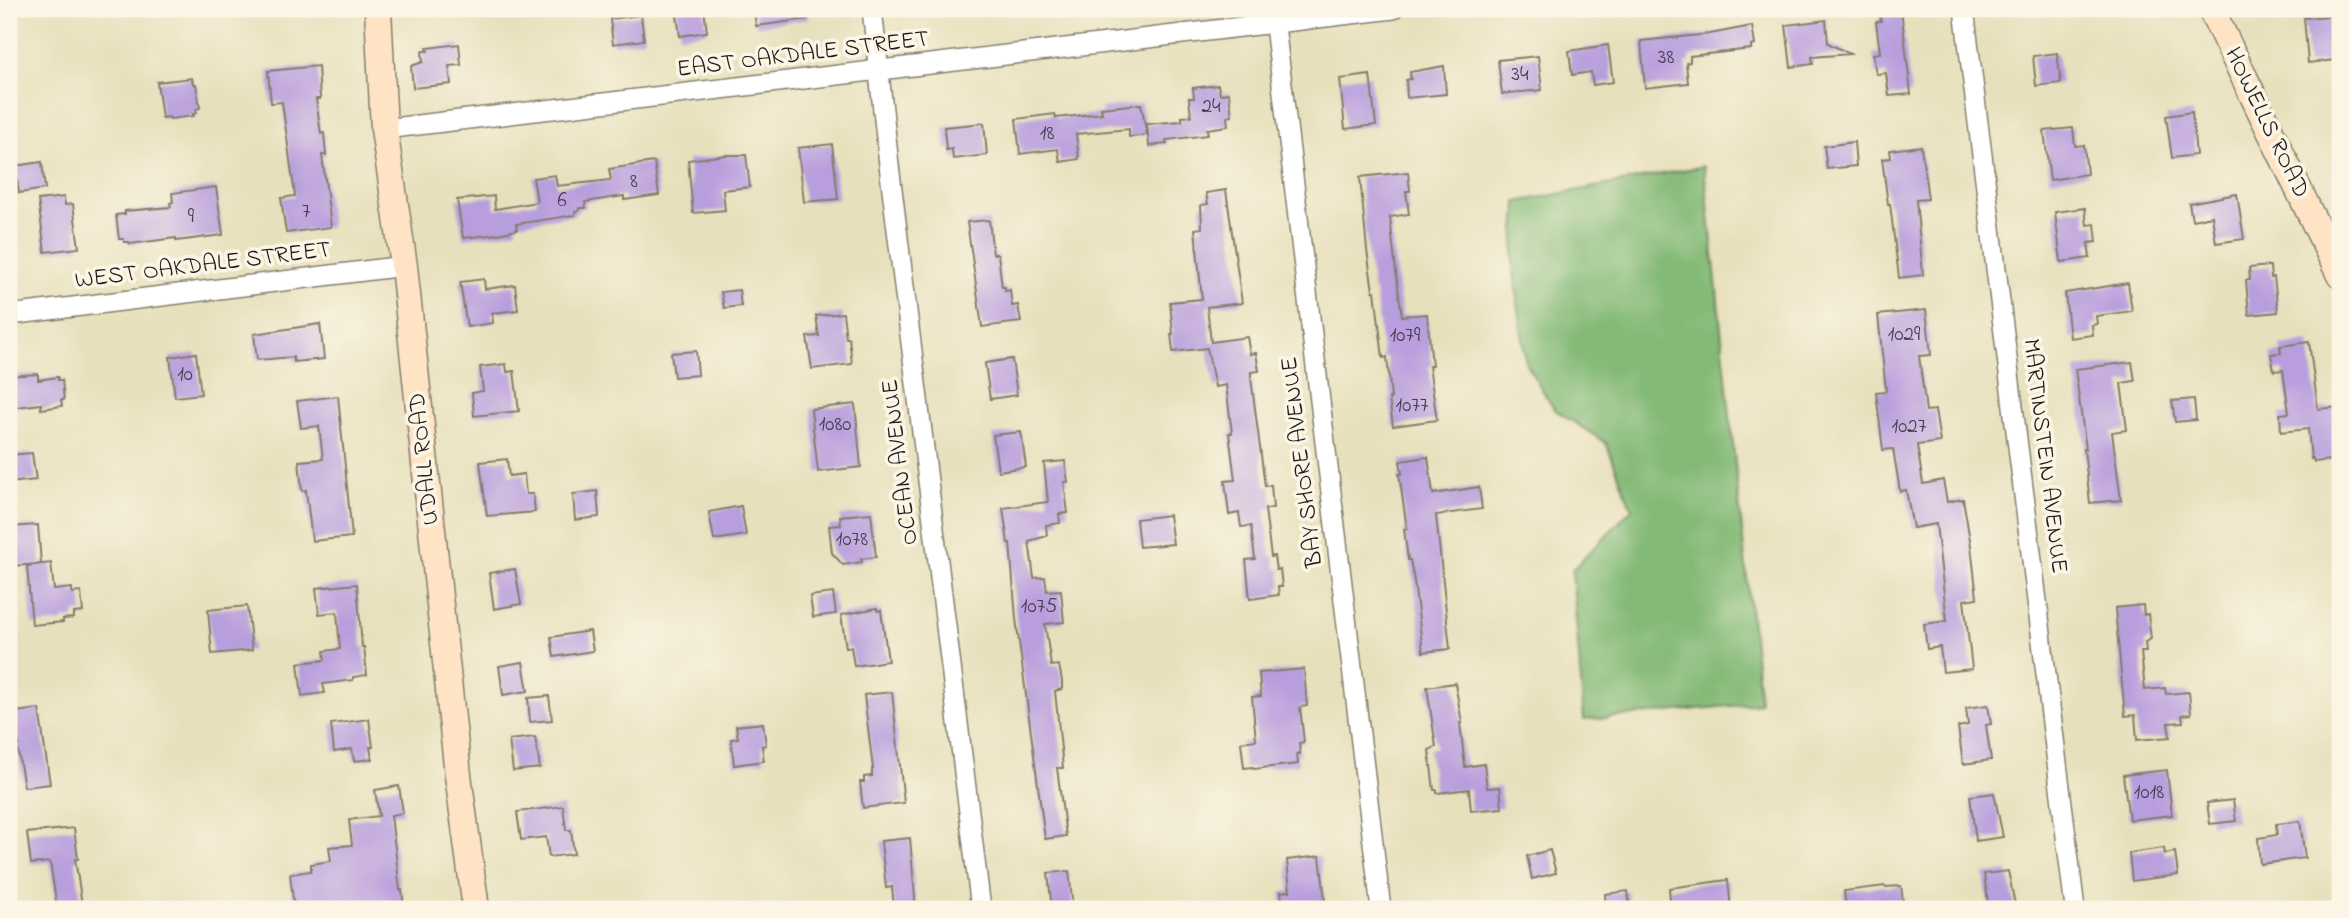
<svg xmlns="http://www.w3.org/2000/svg" width="2349" height="918" viewBox="0 0 2349 918" font-family="'Indie Flower',sans-serif">
<rect width="100%" height="100%" fill="#fcf5e5"/>
<filter id="ink" filterUnits="userSpaceOnUse"><feTurbulence type="fractalNoise" baseFrequency=".0143" numOctaves="2"/><feDisplacementMap in="SourceGraphic" scale="14" xChannelSelector="R" yChannelSelector="G"/><feConvolveMatrix kernelMatrix="1 2 1 2 8 2 1 2 1" color-interpolation-filters="sRGB"/></filter>
<filter id="wash" filterUnits="userSpaceOnUse"><feTurbulence type="fractalNoise" baseFrequency=".00686" numOctaves="4" result="noise"/><feDisplacementMap in="SourceGraphic" scale="28" xChannelSelector="R" yChannelSelector="G"/><feGaussianBlur stdDeviation="1.57" result="paint"/><feColorMatrix in="noise" values="0 0 0 0 0 0 0 0 0 0 0 0 0 0 0 0 0 1.4 0 .05"/><feComposite in="paint" operator="in"/></filter>
<g filter="url(#wash)">
<rect width="100%" height="100%" fill="#e7e0bc"/>
<path fill="#83ba76" stroke="#506b49" stroke-width="2" d="M1704,166L1760,703L1584,720L1572,570L1632,509L1606,443L1554,409L1526,364L1513,264L1517,202Z"/>
<g id="blocks">
<path fill="#b99edd" d="M676,9H704L707,32L680,36Z
M754,9H807L808,19L756,26Z
M1879,9H1901L1911,94L1889,96L1886,73L1876,74L1873,54L1880,53L1876,22L1881,21Z
M641,15L644,40L613,44L610,19Z
M2331,16L2335,60L2308,63L2304,18Z
M1826,20L1828,43L1850,54L1812,57L1813,64L1791,67L1786,25Z
M1752,26L1755,45L1751,46V49L1690,56V62L1686,63L1688,83L1645,88L1641,41L1710,34Z
M459,44L461,65L449,66L451,84L413,88L411,66L423,62L422,51H428L427,48Z
M1608,45L1613,82L1593,85L1591,72L1572,75L1569,51Z
M2057,53L2061,83L2036,86L2033,56Z
M1538,56L1542,90L1502,94L1498,60Z
M318,66L320,99H316L321,134L324,133L326,155H322L331,227L286,233L281,198L295,196L282,102L271,103L268,71Z
M1444,66L1446,94L1407,98L1406,80L1411,79L1410,72Z
M1370,75L1376,125L1345,129L1340,79Z
M192,78L193,84H196L200,108L196,109L197,113L193,114L194,116L170,119L169,117L162,118L157,82Z
M1218,85L1220,94L1229,93L1232,116L1227,117L1228,126L1207,129L1208,135L1166,140L1167,144L1149,146L1147,124L1182,121V117L1191,116L1189,98H1194L1193,88Z
M1141,104L1147,135L1129,137V129L1076,134L1079,159L1060,162L1058,149L1020,154L1016,119L1055,114L1056,118L1102,113L1101,108Z
M2192,112L2196,155L2172,158L2166,116Z
M984,123L987,155L953,159L952,149L946,150L944,127Z
M2073,128L2075,146L2084,145L2087,174L2050,180L2044,131Z
M1854,142L1856,166L1827,169L1824,146Z
M832,144L838,199L804,202L798,148Z
M1921,146L1928,199L1916,200L1923,275L1899,278L1890,204H1888L1882,159L1891,158L1890,150Z
M726,155H746L750,187L723,190L725,210L693,213L688,160Z
M42,162L45,189L19,193L15,166Z
M654,162L659,195L624,200V196L585,202L586,208H579V211L575,212V215L516,224L517,230L498,234L463,238L457,200L494,196L495,209L537,202L533,178L555,175L557,186L611,180L609,169Z
M1408,172L1410,191H1406L1409,214L1390,217L1396,273L1402,316L1427,314L1432,366H1429L1437,420L1393,426L1389,398H1391L1387,357L1383,358L1375,291H1373L1367,250L1360,177Z
M216,187L223,235L176,241V238L130,244L129,242H124V239H119L116,215L125,214V211L171,207L170,203L173,202L172,193Z
M1226,190L1242,303L1207,307L1211,342L1247,337L1250,354L1256,353L1259,371L1251,372V378L1265,486L1271,485L1273,508L1265,509L1271,557L1274,556L1276,570L1280,569L1282,587H1278L1279,595L1250,599L1246,560L1255,559L1251,526L1241,527L1239,513L1229,515L1225,481L1235,480L1229,433H1232L1226,385L1215,387L1207,348L1173,352L1171,334H1173L1170,302L1202,299L1195,229L1202,228L1201,205L1208,204L1206,193Z
M2237,194L2244,239L2216,243L2212,216L2192,220L2189,203Z
M64,197L65,205L73,204L79,248L45,252L38,200Z
M2085,208L2087,225L2095,224L2097,242L2088,243L2090,258L2061,262L2055,212Z
M989,220L993,254H998L1002,287H1005V291L1010,290L1012,306L1018,305L1021,322L982,327L967,222Z
M2270,266L2271,278L2274,277L2278,312L2249,315L2246,280H2250L2249,268Z
M484,279L485,289L515,285L518,310L492,313L493,323L467,327L460,282Z
M2128,283L2132,311L2096,316L2097,324L2092,325L2093,335L2070,338L2065,293Z
M739,290L741,306L724,308L721,292Z
M1926,310L1931,355L1919,356L1926,411L1935,410L1940,442L1917,445L1923,484L1943,480L1947,502L1963,499L1971,546L1977,598L1964,600L1972,669L1943,672L1940,647L1927,649L1924,624L1947,621L1936,524L1913,528L1906,490L1900,491L1893,449L1883,450L1876,392L1886,391L1878,315Z
M843,313L846,338H849L852,364L812,369L807,337L819,336L816,316Z
M320,324L324,359L294,362L293,357L257,360L254,334Z
M2309,342L2318,409L2340,407V459L2314,462L2313,458L2311,459L2308,429L2281,432L2280,414L2289,413L2283,370L2274,371L2271,354L2281,353L2280,346Z
M696,351L698,375L674,377L671,353Z
M196,353L201,394L175,397L170,357Z
M1012,359L1017,395L990,399L985,363Z
M2132,362L2135,381L2121,383L2127,430L2112,432L2121,500L2090,503L2084,449H2086L2075,369Z
M506,364L507,372L514,371L519,411L474,416L472,393L483,391L480,367Z
M38,374V380L58,377V380H62L64,400H61L62,406L41,409V404L9,408V376Z
M338,396L352,537L312,541L306,490L302,491L299,461L323,459L319,426L301,428L297,401Z
M2194,399L2196,420L2175,422L2172,401Z
M855,404L861,467L818,472L811,409Z
M1021,432L1026,467L998,471L993,435Z
M32,453L36,480L9,483V455Z
M1428,457L1433,494L1479,487L1482,509L1436,515L1450,649L1423,652L1414,581L1410,560H1408L1404,529H1407L1399,474H1402L1400,461Z
M507,459L509,476L524,474L526,494H533L535,512L487,516L480,462Z
M1065,461L1068,482H1064L1068,513L1059,514L1060,523L1046,525L1047,536L1029,541L1034,578L1045,577L1047,591L1061,590L1064,622L1045,624L1051,666L1059,665L1062,681V689L1055,691L1063,768H1057L1066,836L1045,839L1016,619L1010,543H1008L1003,508L1048,502L1044,463Z
M597,491L599,517L575,520L573,494Z
M741,506L746,535L714,540L709,512Z
M871,513L876,557L861,559L862,562L843,565L832,553L829,526L841,525L840,516Z
M1169,515L1173,544L1139,547L1136,519Z
M38,525L41,564L9,566V527Z
M51,563L54,590L72,588V593L81,592L83,612L74,613V618L63,619V622L32,625L27,566Z
M515,569L521,604L494,609L489,573Z
M357,584L362,647H364L367,675L353,677V680L323,684L325,693L302,696L298,663L325,660L324,651L340,649L337,612L319,614L316,588Z
M833,593L836,614L813,617L810,596Z
M2143,605L2144,615L2148,614L2151,639L2145,642L2146,652H2141L2145,690L2165,688L2166,694L2189,692L2191,714L2182,715L2183,722L2168,723L2170,737L2137,740L2135,715L2125,716L2115,608Z
M247,606L252,650L212,654L208,610Z
M877,608L878,611L881,610L888,661L854,666L851,647L846,648L841,615Z
M590,631L593,651L554,657L551,637Z
M523,662L528,691L503,695L499,666Z
M1304,669L1307,706L1300,707L1304,742L1299,743L1300,754H1297L1298,764L1254,769L1253,767L1244,768L1241,742L1256,740L1252,697L1261,696L1259,673Z
M1455,683L1462,723H1460L1465,767L1484,764L1487,788L1500,787L1502,808L1471,811L1469,789L1437,793V790H1434L1429,750L1436,747L1427,687Z
M892,692L904,803L863,808L860,782H864V777L872,776V769H873L864,695Z
M549,696L552,720L530,722L528,698Z
M1988,705L1991,724L1986,725L1991,760L1963,764L1958,727L1968,725L1966,708Z
M39,709L50,784L24,787L17,746L19,745L14,712Z
M369,719L373,747H370L372,759L354,761L352,749L334,752L331,724Z
M763,723L766,745L762,746L764,761L734,765L731,739L738,738L736,726Z
M535,737L540,768L513,771L509,740Z
M2167,770L2172,815L2129,820L2123,775Z
M399,786L403,813L391,815L400,890H402L404,909H294L290,874L311,871V864L331,861L329,847L352,845L349,820L379,816L375,790Z
M1994,793L2003,837L1976,841L1970,796Z
M2233,800L2236,821L2210,824L2207,803Z
M563,806L566,830H571L574,854L549,857L546,837L521,840L517,812Z
M2300,821L2305,858L2260,864L2258,838L2277,835L2276,824Z
M74,828L78,859H75L82,905L57,908L50,862L31,864L27,833Z
M910,838L916,909H894L892,887L886,888L881,841Z
M2164,848L2165,854L2175,852L2178,875L2132,881L2129,853Z
M1550,850L1556,873L1532,879L1527,856Z
M1320,856L1325,900L1303,903L1304,909H1283L1281,892L1290,891L1287,860Z
M1069,871L1073,909H1052L1048,873Z
M2008,871L2016,909H1989L1984,874Z
M1728,880L1731,909H1671L1669,888Z
M1885,886L1886,887L1901,886L1904,909H1846L1844,891Z
M1628,891L1630,909H1606L1605,894Z"/>
</g>
</g>
<g filter="url(#ink)">
<use href="#blocks" fill-opacity="0" stroke="#827e6c" stroke-width="2"/>
<g fill="none" stroke-linecap="round" stroke-linejoin="round">
<g stroke="#827e6c" stroke-width="22">
<path id="street" d="M872,9L889,165L981,909
M1273,9L1381,909
M1964,9L2075,909
M384,129L1393,9
M9,315L404,266"/>
</g>
<g stroke="#827e6c" stroke-width="29">
<path id="secondary" d="M378,9L384,129L404,266L458,775L476,909
M2211,9L2340,275"/>
</g>
<use href="#street" stroke="#fff" stroke-width="19"/>
<use href="#secondary" stroke="#fee4c5" stroke-width="26"/>
</g>
</g>
<g text-anchor="middle" dominant-baseline="central" stroke-width="7" stroke-linejoin="round" paint-order="stroke">
<g font-size="21" fill="#433c4c">
<text x="1666" y="58">38</text>
<text x="1520" y="75">34</text>
<text x="1211" y="107">24</text>
<text x="1047" y="134">18</text>
<text x="634" y="182">8</text>
<text x="562" y="201">6</text>
<text x="306" y="212">7</text>
<text x="191" y="217">9</text>
<text x="1904" y="335">1029</text>
<text x="1405" y="336">1079</text>
<text x="185" y="375">10</text>
<text x="1412" y="406">1077</text>
<text x="835" y="425">1080</text>
<text x="1909" y="427">1027</text>
<text x="852" y="540">1078</text>
<text x="1039" y="607">1075</text>
<text x="2149" y="793">1018</text>
</g>
<g font-size="24" fill="#1c1c1c" stroke="#fcf5e5">
<text transform="translate(803 55) rotate(-7)">EAST OAKDALE STREET</text>
<text transform="translate(2266 123) rotate(64)">HOWELLS ROAD</text>
<text transform="translate(203 266) rotate(-7)">WEST OAKDALE STREET</text>
<text transform="translate(2044 456) rotate(83)">MARTINSTEIN AVENUE</text>
<text transform="translate(425 459) rotate(-96)">UDALL ROAD</text>
<text transform="translate(901 462) rotate(-97)">OCEAN AVENUE</text>
<text transform="translate(1303 462) rotate(-97)">BAY SHORE AVENUE</text>
</g>
</g>
<rect width="2349" height="918" fill="none" stroke="#fcf5e5" stroke-width="35"/>
</svg>
